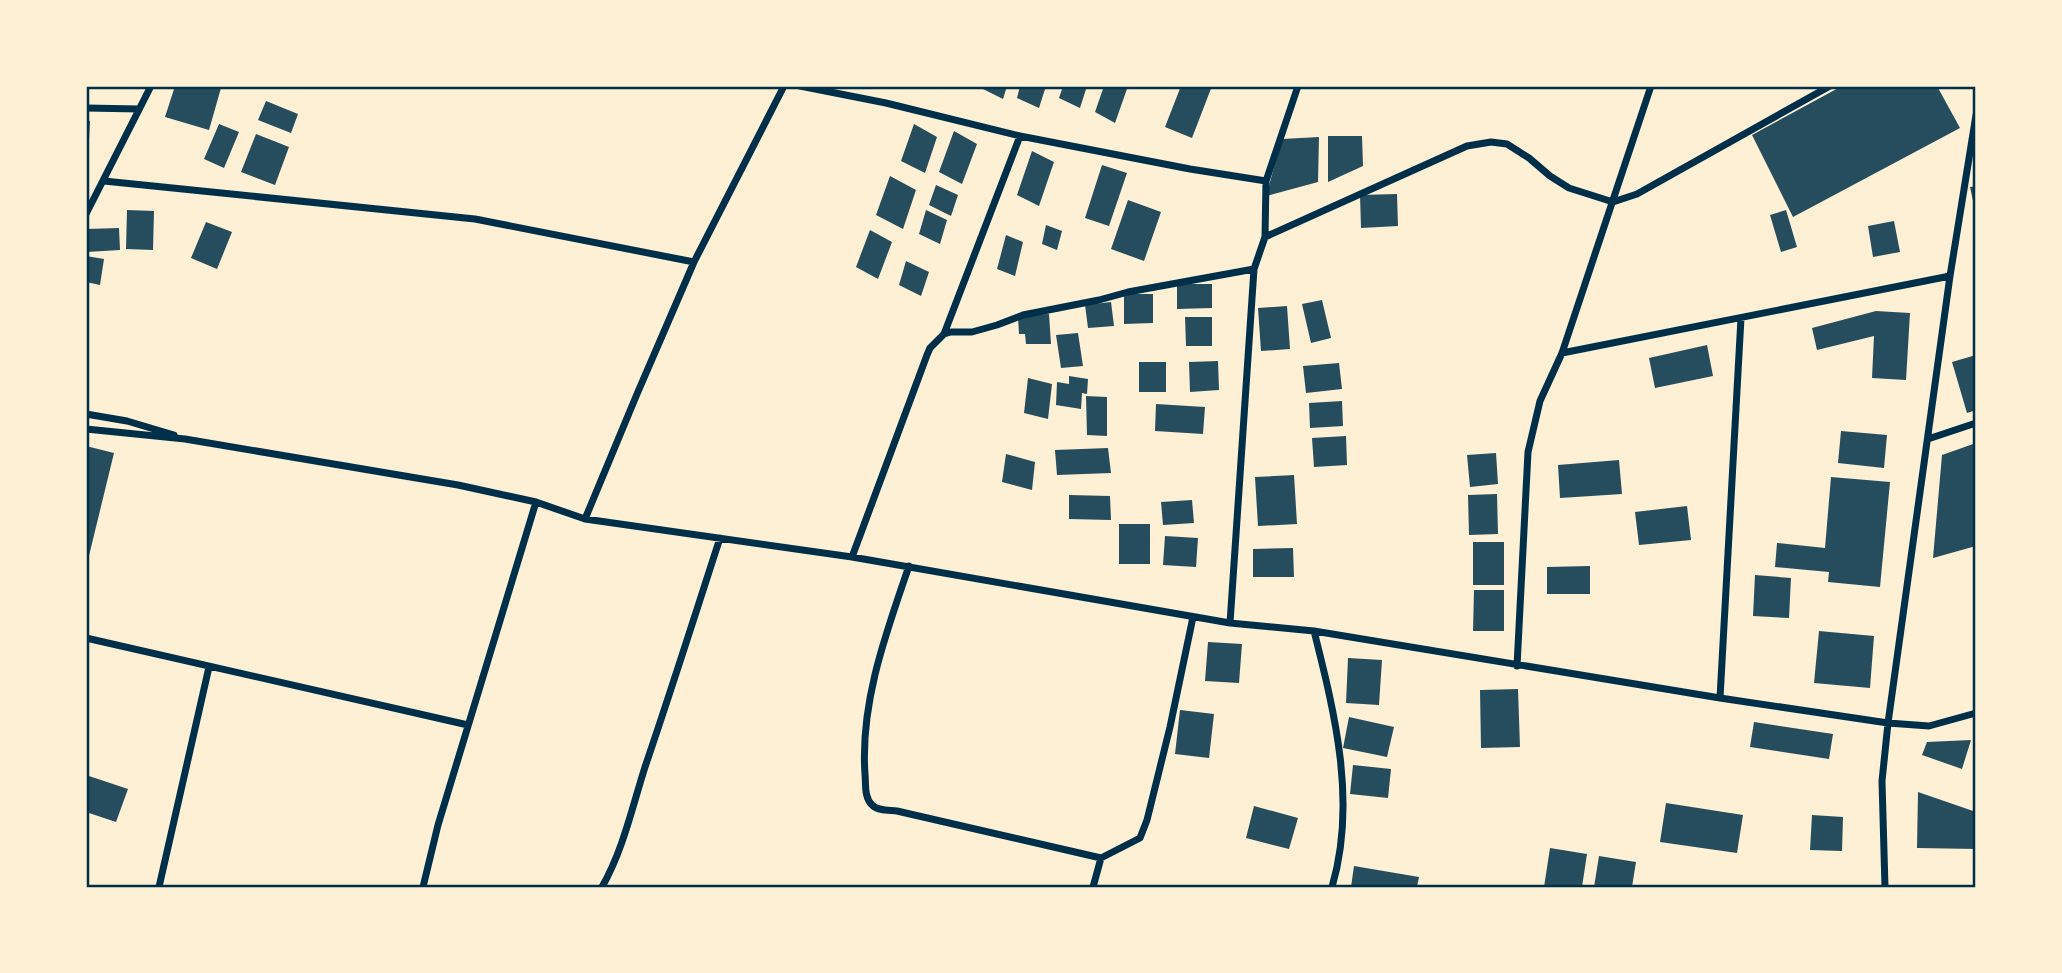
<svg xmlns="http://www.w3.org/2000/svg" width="2062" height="973" viewBox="0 0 2062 973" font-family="Figtree,sans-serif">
<rect width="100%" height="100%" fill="#fdf0d5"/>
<path fill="#264d5e" d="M175,86H213L221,88L209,130L165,117Z
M977,86H1007L1003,99Z
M1020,86H1046L1039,108L1017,98Z
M1063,86H1087L1080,108L1059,98Z
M1104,86H1128L1115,123L1095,112Z
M1181,86H1212L1192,138L1165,127Z
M1842,86H1937L1960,128L1793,217L1752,135Z
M266,101L298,114L291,133L258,120Z
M86,120L90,121L88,158H86Z
M219,124L239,132L224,168L204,159Z
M914,124L937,137L925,173L901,161Z
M954,131L977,144L962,184L939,172Z
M256,134L289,147L275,185L241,172Z
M1328,136H1362L1363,166L1328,182Z
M1319,137L1318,182L1266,196L1282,139Z
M1032,151L1054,162L1039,206L1017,195Z
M1102,165L1127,173L1109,226L1085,218Z
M890,176L916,190L903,229L876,215Z
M936,185L958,195L951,216L929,205Z
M1976,186V210H1975L1970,187Z
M1397,194L1398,226L1361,228L1360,195Z
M1128,200L1161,212L1144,261L1111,249Z
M127,210L154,211L153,250L126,249Z
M926,210L947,220L940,244L919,234Z
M1786,210L1797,247L1781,252L1770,215Z
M1894,221L1900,252L1873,257L1868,226Z
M206,222L232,232L217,269L191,258Z
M1046,225L1062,231L1057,250L1042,244Z
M119,228L120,250L87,252L86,229Z
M870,230L892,242L878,279L856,267Z
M1006,235L1023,242L1015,276L997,269Z
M86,256L104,259L100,285L86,282Z
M906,261L929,272L921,296L899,285Z
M1177,284H1212V308L1177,309Z
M1124,294H1153V323L1124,324Z
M86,299L89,300L88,316H86Z
M1322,300L1331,338L1311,343L1302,304Z
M1111,302L1114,326L1088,328L1085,305Z
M1287,306L1290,349L1261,351L1258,308Z
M1876,311L1910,313L1906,380L1872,378L1874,336L1817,350L1812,328Z
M1049,314L1051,344H1026L1025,334H1019L1018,317L1025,315Z
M1185,317H1212V346H1186Z
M1078,333L1083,366L1061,368L1056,335Z
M1707,345L1713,376L1655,388L1649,358Z
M1976,355V410L1967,413L1952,362Z
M1218,361L1219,390L1190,392L1189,362Z
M1139,362H1166V392H1139Z
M1339,363L1342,389L1306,393L1303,366Z
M1069,376L1088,379L1087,394L1082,393L1081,409L1056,405L1057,382L1069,384Z
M1028,378L1052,384L1048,419L1024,413Z
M1086,396L1107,397V436L1087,435Z
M1342,401L1343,426L1310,428L1309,403Z
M1156,404L1205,407L1203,434L1155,431Z
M1841,431L1887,435L1884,468L1838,463Z
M1346,436L1347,465L1314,467L1312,438Z
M1976,443V546L1933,558L1942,455Z
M86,446L114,453L87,564H86Z
M1108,448L1111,473L1057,475L1055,450Z
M1496,453L1498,484L1470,487L1467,455Z
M1006,454L1035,462L1032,490L1002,482Z
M1619,460L1622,494L1560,498L1558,465Z
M1294,475L1297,524L1258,526L1255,477Z
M1831,477L1890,482L1880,587L1828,582L1829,572L1775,567L1777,543L1825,548Z
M1497,494L1498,534L1469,535L1468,495Z
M1069,495L1110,496L1111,520L1069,519Z
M1192,500L1194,523L1163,525L1161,502Z
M1687,506L1691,540L1639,545L1635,512Z
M1119,524H1150V564H1119Z
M1165,536L1198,538L1196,567L1163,565Z
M1473,542H1504V585H1473Z
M1293,548L1294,577H1253V549Z
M1590,566V594H1547V567Z
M1755,575L1791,578L1789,618L1753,616Z
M1474,590H1504V631H1473Z
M1819,631L1874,636L1870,688L1814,683Z
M1208,642L1242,644L1239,683L1205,681Z
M1348,658L1382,660L1379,705L1346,703Z
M1518,689L1520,747L1481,748L1480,690Z
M1180,710L1214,714L1209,758L1175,754Z
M1349,717L1394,727L1387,757L1343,748Z
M1754,722L1833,734L1829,759L1750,747Z
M1971,740L1962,769L1922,755L1927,742Z
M1353,765L1391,769L1388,798L1350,794Z
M86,775L128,789L116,822L86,812Z
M1918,792L1976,812V849L1917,848Z
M1666,803L1743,815L1737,853L1660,842Z
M1254,806L1298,818L1289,849L1246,838Z
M1812,815L1843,817L1842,851L1810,850Z
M1550,848L1587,854L1582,887H1544Z
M1599,856L1636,862L1632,887H1594Z
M1354,866L1419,877L1417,887H1351Z"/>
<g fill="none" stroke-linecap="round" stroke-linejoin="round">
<path stroke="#003049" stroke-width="7" d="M800,86L886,103L1020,136L1190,169L1266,181
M86,108L139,109
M104,181L475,219L694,262
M86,214L151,86
M1265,237L1467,146L1491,142L1507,144L1529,158L1550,176L1569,188L1613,202L1637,194L1830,86
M944,334L1020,136
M1562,353L1950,276
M86,414L127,421L174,435
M86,429L185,439L458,485L536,502L585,519L852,557L1230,623L1314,631L1720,698L1888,723L1929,726L1976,713
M1928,439L1976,423
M585,519L637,394L694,262L784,86
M852,557L927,355L930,348L944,334L951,332H972L997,325L1023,315L1099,300L1128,292L1254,269
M909,566C886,633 860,703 865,774C866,785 864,797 872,805C878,811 889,810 897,811L1101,858L1140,838L1147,820L1170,727L1193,617
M1230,623L1254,269L1265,237L1266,181L1298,86
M1314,631C1335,714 1357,803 1332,887
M86,638L468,725
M1517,666L1528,452L1540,401L1562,353L1651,86
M1720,698L1741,318
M159,887L209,667
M423,887L438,825L536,502
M602,887C623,850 632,808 645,767C671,691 695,615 720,538
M1093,887L1101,858
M1885,887L1882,781L1888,723L1950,276L1976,115"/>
</g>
<rect width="2062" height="973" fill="none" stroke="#fdf0d5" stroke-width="175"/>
<rect x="88" y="88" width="1886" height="798" fill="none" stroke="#003049" stroke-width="2.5"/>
</svg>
